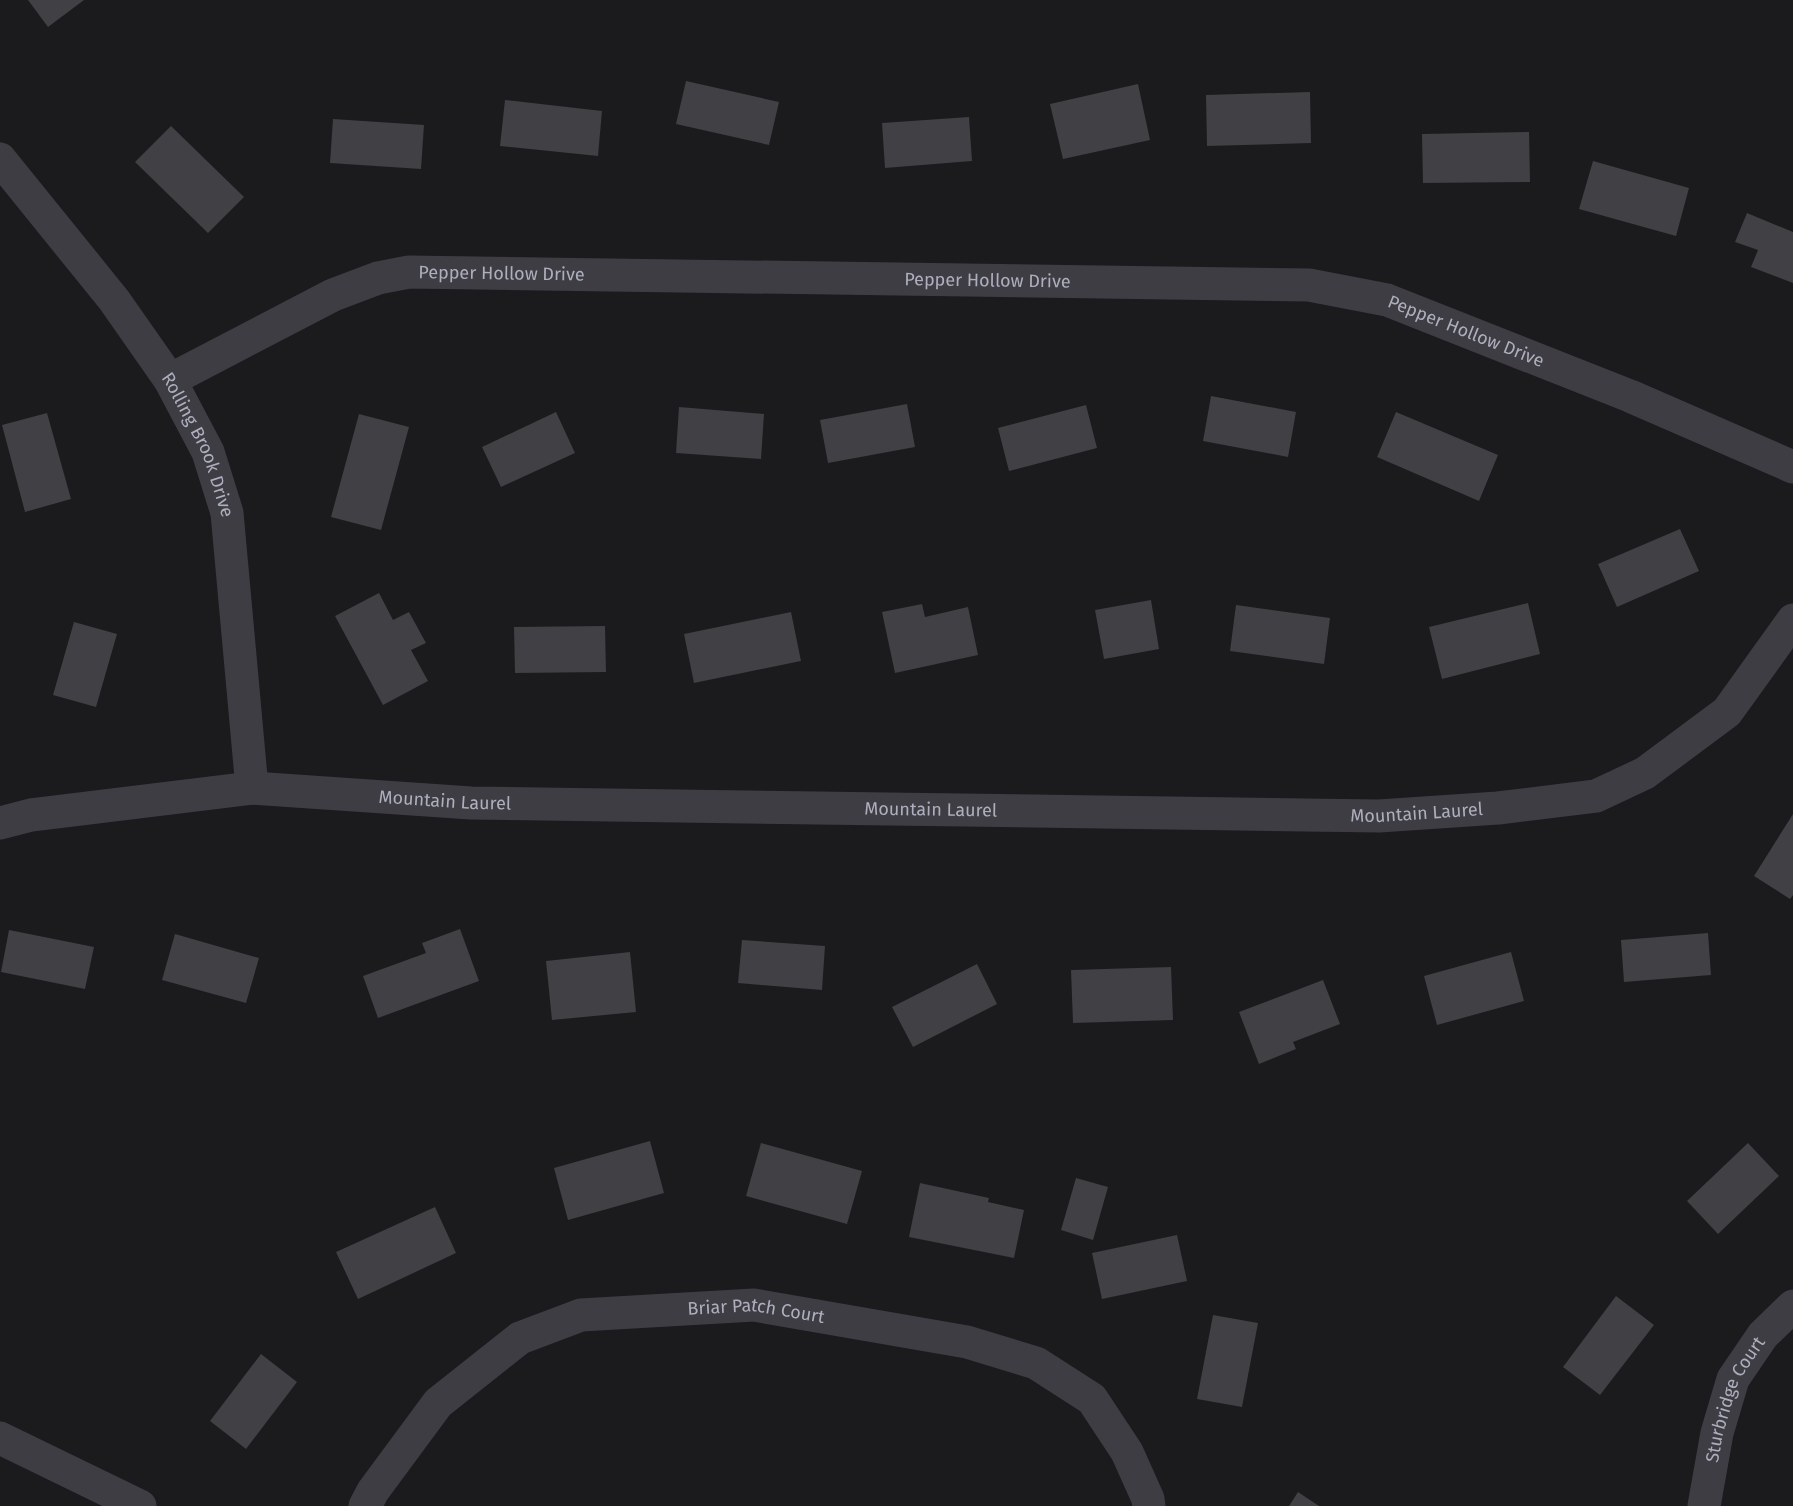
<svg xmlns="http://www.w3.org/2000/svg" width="1793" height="1506" viewBox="0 0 1793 1506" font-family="'Fira Sans',sans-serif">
<rect width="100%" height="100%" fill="#1b1b1d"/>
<path fill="#404045" d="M28,0H84L48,27Z
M686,81L779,102L769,145L676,124Z
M1138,84L1150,140L1063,159L1050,104Z
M1310,92L1311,143L1207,146L1206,95Z
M505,100L602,111L598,156L500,146Z
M969,117L972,161L885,168L882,123Z
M333,119L424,125L421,169L330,163Z
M171,126L244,197L208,233L135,162Z
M1529,132L1530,182L1423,183L1422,134Z
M1593,161L1689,188L1676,236L1579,209Z
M1747,213L1793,232V283L1751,267L1758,250L1735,242Z
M1211,396L1296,412L1288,457L1203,441Z
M907,404L915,447L828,463L820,420Z
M1086,405L1097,448L1009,471L998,428Z
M679,407L764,414L761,459L676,453Z
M556,412L575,453L501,487L482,447Z
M1396,412L1498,455L1479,501L1377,457Z
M47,413L71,499L25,512L2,425Z
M359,414L409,427L381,530L331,517Z
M1680,529L1699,571L1617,607L1598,564Z
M379,593L393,620L409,612L426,643L411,650L428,681L383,705L335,616Z
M1151,600L1159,649L1104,659L1095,610Z
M1528,603L1540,654L1442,679L1429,627Z
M922,604L925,617L968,607L978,655L895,673L882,612Z
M1236,605L1330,618L1324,664L1230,651Z
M791,612L801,661L694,683L684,634Z
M74,622L117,634L96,707L53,695Z
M605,626L606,672L515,673L514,627Z
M1793,814V895L1790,899L1754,876Z
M460,929L479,981L378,1018L363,976L426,953L422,943Z
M9,930L94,947L85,989L1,972Z
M1708,933L1711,975L1624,982L1621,940Z
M175,934L259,958L246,1003L162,980Z
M742,940L825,946L822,990L738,983Z
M630,952L636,1012L552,1020L546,961Z
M1511,952L1524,1001L1437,1025L1424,976Z
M977,964L997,1004L913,1047L892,1007Z
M1171,967L1173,1020L1073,1023L1071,970Z
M1323,980L1340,1024L1293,1042L1296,1049L1259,1064L1239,1012Z
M650,1141L664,1193L568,1220L554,1168Z
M761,1143L862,1171L847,1224L746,1196Z
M1748,1143L1779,1176L1718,1234L1687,1201Z
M1076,1178L1108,1187L1093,1240L1061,1230Z
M920,1183L989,1198L988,1202L1024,1210L1014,1258L909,1237Z
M435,1207L456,1253L358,1299L336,1252Z
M1177,1235L1187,1281L1102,1299L1092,1253Z
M1616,1296L1654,1325L1600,1395L1563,1367Z
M1213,1315L1258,1323L1242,1407L1197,1399Z
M261,1354L297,1382L246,1449L210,1421Z
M1298,1492L1319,1506H1289Z"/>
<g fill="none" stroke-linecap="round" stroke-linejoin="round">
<g stroke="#3e3d44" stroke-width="33">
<path id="s1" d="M0,159L114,300L170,380L208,452L227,513L252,788"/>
<path id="s2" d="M170,380L333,295L378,278L409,272L1309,285L1387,300L1630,396L1793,467"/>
<path id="s3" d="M0,823L31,815L252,788L471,803L1379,816L1498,808L1596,796L1645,773L1727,712L1793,620"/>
<path d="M0,1438L140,1506"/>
<path id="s4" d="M365,1506L373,1491L438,1403L520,1338L581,1315L754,1305L967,1342L1036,1363L1092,1399L1127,1452L1148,1499L1149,1506"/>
<path id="s5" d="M1704,1506L1717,1433L1733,1379L1763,1335L1793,1306"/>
</g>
</g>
<g text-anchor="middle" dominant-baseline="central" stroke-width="6" stroke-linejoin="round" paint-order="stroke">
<g font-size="18" fill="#adafbd" stroke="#161618">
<text stroke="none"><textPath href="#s2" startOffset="356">Pepper Hollow Drive</textPath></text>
<text stroke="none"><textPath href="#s2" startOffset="842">Pepper Hollow Drive</textPath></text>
<text stroke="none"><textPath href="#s2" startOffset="1328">Pepper Hollow Drive</textPath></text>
<text stroke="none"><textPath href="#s1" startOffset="350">Rolling Brook Drive</textPath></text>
<text stroke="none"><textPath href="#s3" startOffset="448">Mountain Laurel</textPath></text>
<text stroke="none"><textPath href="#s3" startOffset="934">Mountain Laurel</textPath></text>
<text stroke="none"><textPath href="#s3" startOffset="1420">Mountain Laurel</textPath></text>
<text stroke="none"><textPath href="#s4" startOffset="472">Briar Patch Court</textPath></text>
<text stroke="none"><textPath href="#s5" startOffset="112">Sturbridge Court</textPath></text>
</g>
</g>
</svg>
